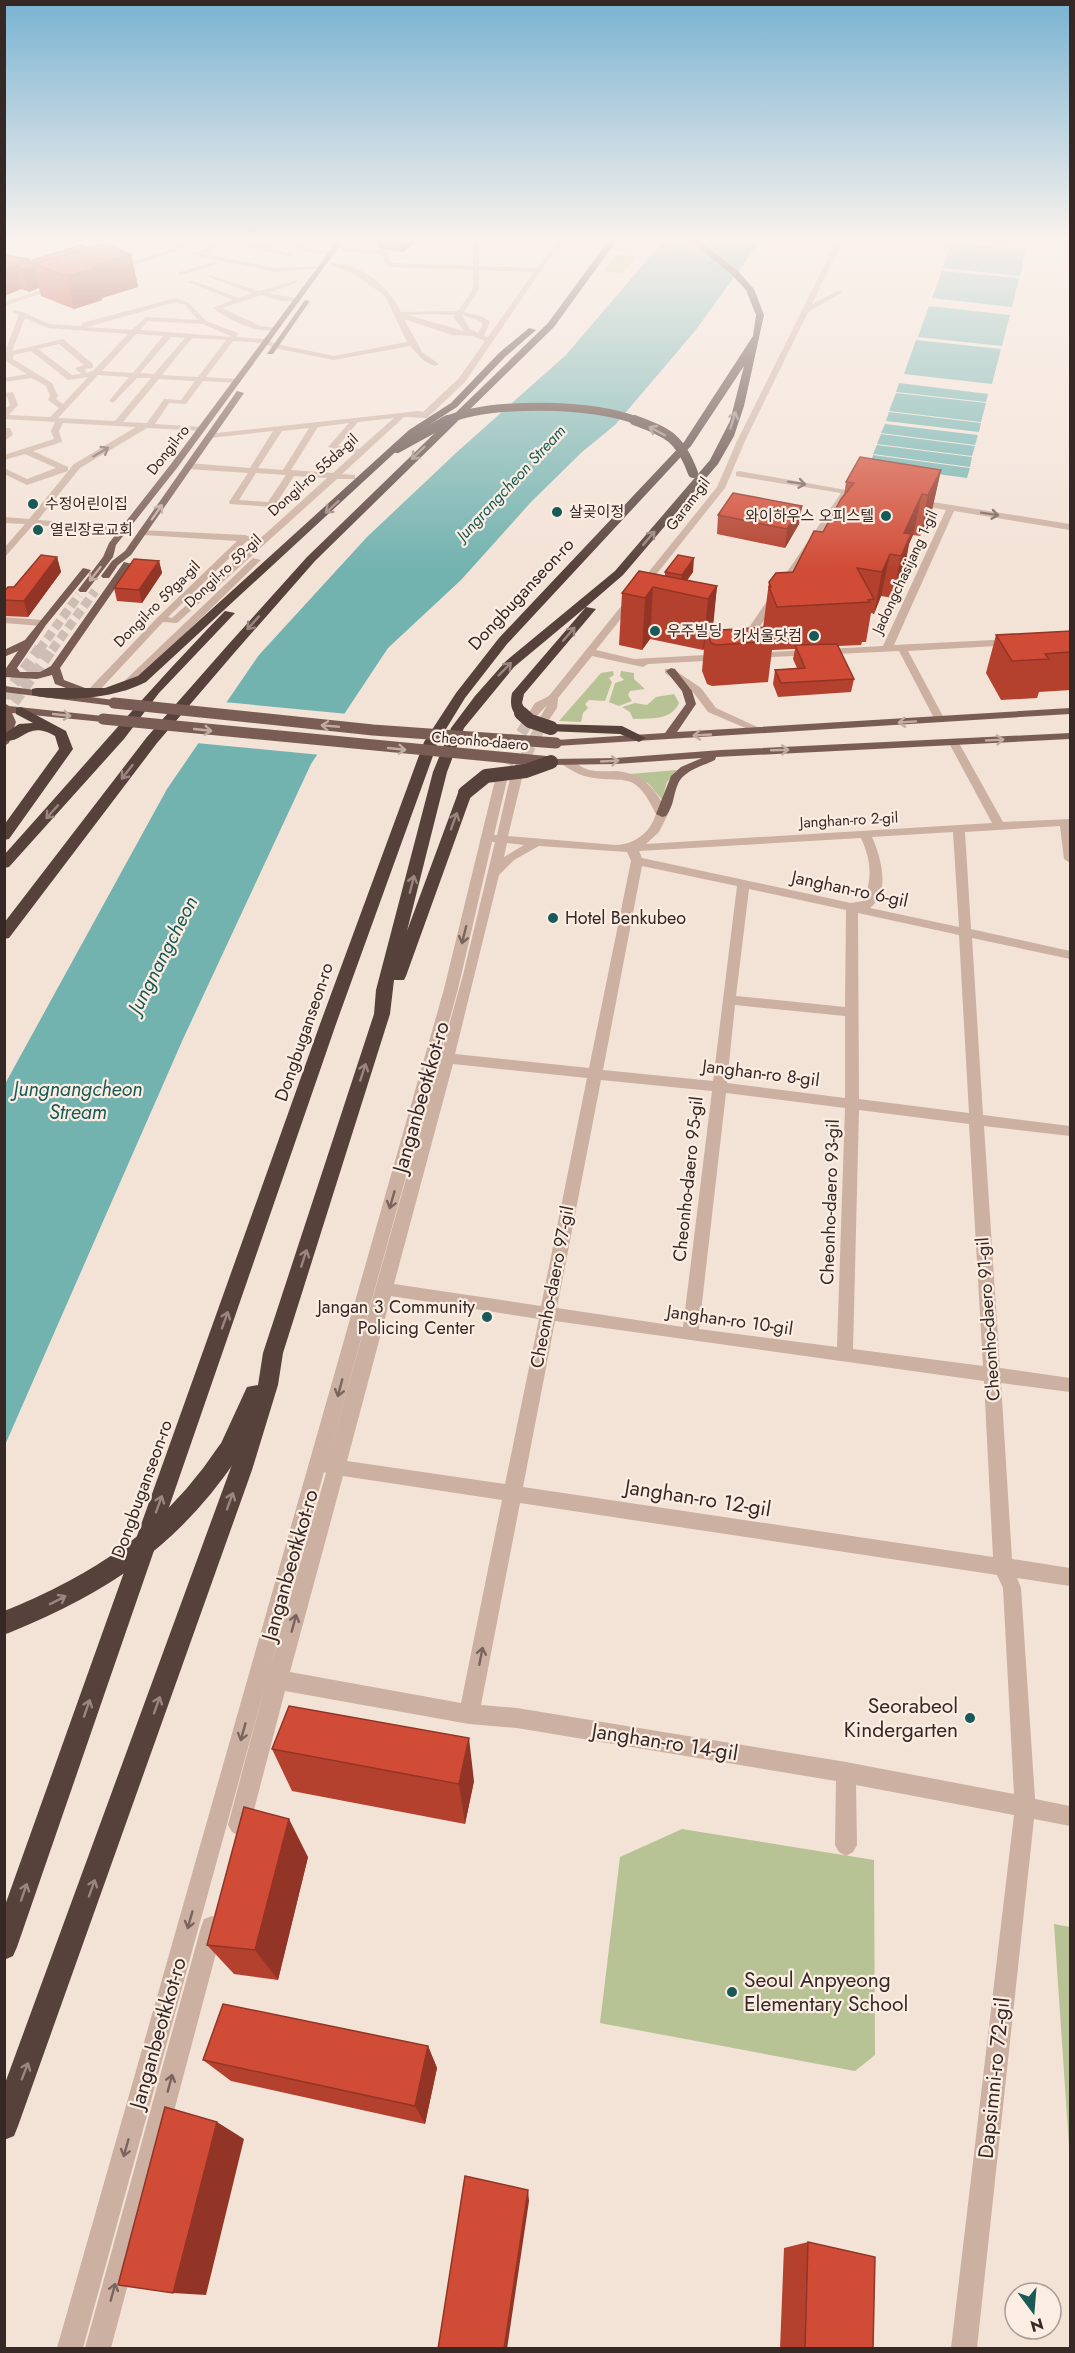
<svg xmlns="http://www.w3.org/2000/svg" width="1075" height="2353" viewBox="0 0 1075 2353" font-family="Jost,'Noto Sans KR',sans-serif">
<rect width="100%" height="100%" fill="#f3e2d6"/>
<path fill="#b8c395" d="M616,254L636,256L623,273L603,271Z
M613,671L614,675L609,678L612,682L605,701L589,700L585,704L588,708L583,713L581,722L559,721L601,673Z
M621,671L634,673V679L645,689L630,691L628,695L632,701L619,706L609,702L615,683L624,680L620,676Z
M674,694L679,703C671,721 650,718 633,719L630,712L622,707L635,703L647,705L656,697Z
M677,770L667,782L662,800L649,784L629,774Z
M682,1829L874,1860L875,2055L855,2071L600,2023L620,1857Z
M1054,1924L1070,1927V2161Z"/>
<path fill="#72b2af" d="M664,240H761L695,331L615,425L582,452L531,502L461,580L388,648L311,764L183,1039L5,1445V1084L167,789L259,655L367,537L457,452L566,355Z
M952,242L1026,249L1020,276L943,268Z
M942,271L1019,278L1012,307L932,298Z
M929,306L1010,315L1002,346L918,337Z
M916,340L1001,349L992,384L904,374Z
M899,383L988,394L986,402L896,392Z
M896,393L986,403L981,422L889,411Z
M889,412L981,423L979,432L886,421Z
M885,424L978,435L975,445L881,433Z
M881,434L975,446L972,456L877,444Z
M877,445L972,457L970,467L873,454Z
M873,455L970,468L967,478L870,465Z"/>
<path fill="#f3e2d6" d="M224,702L348,714L321,755L196,743Z"/>
<g fill="none" stroke-linecap="round" stroke-linejoin="round">
<path stroke="#cdbdb3" stroke-width="11" stroke-dasharray="11 6" stroke-linecap="butt" d="M518,771L545,718
M501,780L517,740L533,714"/>
<path stroke="#cdbdb3" stroke-width="9" stroke-dasharray="9 4.5" stroke-linecap="butt" d="M39,650L79,595
M52,650L95,591"/>
<path stroke="#cdbdb3" stroke-width="11" stroke-dasharray="11 6" stroke-linecap="butt" d="M4,697L40,648
M4,716L53,648"/>
<path fill="#ccb0a1" fill-rule="evenodd" d="M94,240C112,240 121,248 133,261L170,250L188,240H196L174,252L114,271L112,268L127,263L114,248Z
M220,240H228L202,254L276,268L320,266L323,268L276,272L189,254L204,250Z
M233,240H242L292,254L289,256L255,249Z
M286,240H293L304,248L334,253L331,255L300,251Z
M473,240H479V266L537,268L560,240H567L549,259L465,382L427,418L404,417L342,474L355,475V479H337L177,623L163,622L96,694H88V690L158,617L237,541L143,535L138,532L140,530L245,535L256,539L247,541L168,617L172,618L327,478L294,476L274,507L230,504L229,502L248,473L188,469L184,466L188,463L250,468L273,431L210,438H207V434L419,411L423,412L459,378L485,341L473,336L452,335L404,319L422,352L439,364L435,366L424,361L410,346L334,360L274,348L263,343L233,341L206,377L236,379L239,383L203,381L186,404L169,403L155,424L201,427H204V431L147,428L80,468L38,520L124,526L127,527V531L33,525L4,558V548L25,524L4,523V517L29,519L74,464L136,427L63,423L59,431L62,442L33,451L68,467V471L27,485L4,474V468L27,479L56,468L25,454L4,460V455L54,439L51,431L55,422L4,419V410L10,405L7,397H4V393L13,392L18,405L9,415L50,417L59,408L48,400L50,396L46,386L32,378L4,382V378L27,374L7,362L4,354L19,315L13,312V310L25,313L49,324L82,326V323L176,298L189,303L206,321L238,333L236,337L265,339L276,344L334,356L407,342L385,296L354,274L331,265V263C359,262 390,287 401,312L458,311L473,289V270L392,267L385,264L382,254L344,251L342,248L387,251L390,262L393,263L473,266ZM479,270L534,272L488,337L484,336L490,322L483,317L464,312L479,289ZM176,302L185,305L198,320L146,317L132,330L87,327ZM431,314L455,315L453,317L464,331L407,315ZM462,315L478,320L483,324L478,333L470,329ZM25,318L48,328L128,334L93,371L86,373L85,369L93,368V364L63,339L12,351ZM148,321L203,324L233,337L140,330ZM136,334L163,336L133,373L102,371ZM171,337L185,338L154,374L140,373ZM192,338L226,340L198,377L162,375ZM59,344L84,365L75,368L81,374L72,375L38,349ZM31,351L68,380L88,377L63,404L56,399L58,396L52,383L13,359V355ZM98,375L129,377L109,401L113,403L137,378H151L115,421L58,418ZM159,379L195,381L181,400L164,399L147,423L123,422ZM394,418L359,449L338,446L358,422ZM349,423L328,447L355,453L333,473L291,470L318,427ZM309,428L283,470L258,468L282,431ZM256,473L286,475L268,502L239,500Z
M837,240H843L812,304L838,291L843,292L808,312L745,441L725,488L596,650L634,659L723,654L728,657L723,660L648,664L643,667L592,656L558,698L557,708L549,720L540,718L547,705L537,716H529L528,714L535,703L549,696L717,487L737,441Z
M215,261L217,264L180,275L177,273Z
M209,275L259,291L298,280V282L268,293L300,299C289,304 274,300 262,295L222,308L260,326L279,328C261,337 227,319 213,308L233,300L188,282L193,281L239,298L252,293L209,277Z
M58,285L63,286L4,306V302Z
M4,428H10L13,435L4,441Z
M739,471L868,494L864,497L849,494L746,647L742,648L737,645L841,493L736,476V472Z
M914,499L1070,524V530L954,511L894,645L1014,639L1019,642L1014,645L908,651L945,720L944,722L935,720L899,651L749,658V654L753,653L883,646L946,510L911,504V500Z
M253,558L261,560L126,691H118V687Z
M4,617L42,620L47,623L42,626L4,623Z
M665,669H673L701,688L716,708L766,731L757,733L708,712L693,692L665,673Z
M954,740L959,743L1003,822L1070,819V863L1064,859L1060,826L965,832L971,929L1070,951V959L972,938L983,1115L1070,1126V1136L984,1126L1000,1368L1070,1378V1392L1001,1383L1012,1559L1070,1568V1586L1017,1578L1021,1588L1035,1799L1070,1806V1826L1034,1819L977,2348H951L1014,1815L856,1785L857,1845L853,1852L846,1856L839,1852L835,1845L836,1781L517,1728L469,1724L285,1691L250,1825L246,1832L239,1836L232,1832L228,1825L265,1686L83,2348H57L444,989L495,780L501,777L507,780L494,835H497L510,778L516,775L522,778L508,836L616,845C635,844 650,833 656,814C633,766 624,786 584,776C577,774 570,769 563,765V761C573,759 579,767 589,770C598,772 608,771 617,771C645,774 657,791 668,814L659,832L646,844L992,823L949,743ZM953,832L959,927L870,908C891,893 881,857 872,837ZM861,838C871,860 873,878 863,901L851,903L642,858L639,851ZM492,842H495L463,975L328,1458L458,989ZM507,843L524,845L504,857ZM539,846L627,852L631,861L589,1068L455,1054L499,875L514,860ZM642,866L737,886L713,1081L603,1070ZM749,889L846,910L845,1007L736,996ZM858,913L959,935L969,1113L859,1099ZM735,1005L845,1016V1098L727,1083ZM453,1064L587,1078L541,1306L394,1284ZM601,1080L712,1091L683,1327L557,1308ZM726,1093L845,1108L837,1347L699,1329ZM859,1110L969,1124L983,1366L853,1349ZM391,1296L539,1319L505,1484L347,1461ZM555,1321L984,1381L993,1557L523,1487ZM324,1472L326,1473L270,1668ZM343,1476L502,1500L461,1703L290,1672ZM520,1503L997,1575L1003,1588L1014,1794L846,1762L517,1708L481,1705Z
M212,1916L220,1919L223,1927L111,2348H85L201,1927L204,1919Z"/>
<path fill="#795d54" fill-rule="evenodd" d="M338,240H344L177,468L116,545L113,557L86,592H80L78,590L103,557L109,543L171,464Z
M305,300L310,301L273,354H267Z
M237,391L244,393L131,555L118,565L109,578H103L101,576L112,561L125,551Z
M124,562L132,564L60,668L64,680L85,688V692H77L55,684L52,675L37,679L4,677V671L18,651L4,657V650L25,640L83,568L91,570L46,625L17,668L20,672H40L51,666Z
M671,668L675,669L692,691L696,704L677,732L1070,708V714L556,746L551,743L556,740L665,733L686,704L682,691L666,671Z
M4,686L114,700L119,703L114,706L4,692Z
M4,703L9,706L103,716L108,719L103,722L12,713L16,722L9,743L4,746Z
M1070,733V739L716,757L715,760C703,766 684,770 678,784C673,795 674,806 666,816L662,817L656,814L671,776L681,767L702,758L616,764L551,765L545,762L551,759L616,758L721,750Z"/>
<path fill="#57413b" fill-rule="evenodd" d="M609,240H617L554,327L315,561L235,652L157,743L9,938L4,939V923L147,737L227,646L307,557L548,323Z
M689,240H698L737,270L754,289L764,315L744,406L734,436L718,464L623,575L586,607L596,609L524,694L522,703L527,713L526,716L521,717C510,714 510,702 512,693L586,607L514,667L464,728L447,772L407,931L458,793L465,789L472,793L406,976L404,980H394L390,1014L283,1353L278,1385L252,1470L18,2126L14,2136L4,2140V2086L230,1470L234,1459L228,1461L221,1459L217,1452L247,1387L258,1385L263,1353L374,1014L376,990L433,772L451,728L475,696L506,661L615,571L710,460L730,421L744,366L691,446L507,644L465,698L438,742L336,1024L17,1947L13,1956L4,1960V1908L320,1024L424,742L456,693L499,638L684,442L753,336L756,315L746,290L731,274Z
M529,328L536,330L505,357L457,407L415,434L146,682C116,698 65,703 32,695V689L36,688H105L138,676L409,430L451,403L499,353Z
M225,611L235,613L159,693L124,739L9,867L4,868V855C78,773 149,689 225,611Z
M21,707L66,731L73,749L9,839L4,840V825L59,749L55,736C27,720 24,743 4,741V734L19,724L33,723L16,714V708Z
M551,724L622,726L646,738L639,742L620,734L546,731V725Z"/>
<path stroke="#795d54" stroke-width="11" d="M114,703L373,730L556,743
M103,719L551,762"/>
<path stroke="#57413b" stroke-width="8" d="M444,421C492,401 590,403 638,421"/>
<path stroke="#57413b" stroke-width="10" d="M634,420C669,433 680,438 693,473
M397,448L448,420"/>
<path stroke="#57413b" stroke-width="14" d="M521,713L530,721L551,728
M465,793L486,776L526,771L551,762"/>
<path stroke="#57413b" stroke-width="22" d="M4,1623C99,1585 171,1538 228,1452"/>
</g>
<path fill="#b4412e" d="M378,240H418L403,252L379,248Z
M4,246L7,256L30,261L87,248L131,254L138,287L102,298V300L74,309L41,296L39,288L29,292L21,289L4,296Z
M941,470L932,510L920,536L913,535L909,544L903,576L893,598L881,596L874,614L871,613L866,642H862L861,645L838,646L854,679L851,692L778,697L773,684L775,670L797,668L793,659L795,649L772,650L768,682L712,686L707,684L702,671L704,649L703,650L650,639L642,650L619,645L622,593L665,576V572H693L687,580L717,586L712,630L763,628L769,582L793,572L823,532L844,495L846,482Z
M802,506L799,524L785,548L717,534L718,515Z
M57,557L61,572L28,617L4,616V591L14,587Z
M159,561L162,573L142,603L117,601L114,588Z
M1071,631V690L1039,692L1037,698L1001,700L986,673L996,635Z
M272,1749L474,1781L465,1824L292,1791Z
M308,1857L278,1980L234,1974L207,1945Z
M428,2046L437,2068L425,2124L231,2081L203,2060Z
M808,2242L873,2349H780L784,2248Z"/>
<path fill="#923526" d="M402,240H418L403,252Z
M90,248L131,254L138,287L102,298V300L74,309L67,276Z
M29,259L31,266H34L39,288L29,292L23,269L17,265Z
M15,266L21,289L4,296V270Z
M941,470L932,510L920,536L928,495Z
M922,494L913,535L909,544L903,576L893,598L901,556L904,533Z
M802,506L799,524L785,548L787,529Z
M890,554L881,596L874,614L882,572Z
M57,557L61,572L28,617L24,601Z
M694,558L693,572L680,590L682,575Z
M159,561L162,573L142,603L139,590Z
M717,586L712,638L706,631L704,649L703,650L708,599Z
M653,587L650,639L642,650L645,598Z
M469,1738L474,1781L465,1824L459,1784Z
M289,1819L308,1857L278,1980L255,1950Z
M428,2046L437,2068L425,2124L415,2106Z
M217,2122L244,2139L206,2295L173,2293Z
M528,2190L529,2201L507,2349H504Z"/>
<path fill="#d14c36" stroke="#923526" stroke-width="1.5" d="M101,244L131,254L92,267L95,268L67,276L33,264Z
M81,245L87,248L33,264L34,266L23,269L15,266L4,270V255L29,259L17,265Z
M860,457L941,470L928,495L922,494L904,533L911,534L901,556L890,554L882,572L857,568L874,599L868,600L870,602L777,607L769,587H771L769,582L776,573L793,572L814,531L823,532L841,499L854,483L846,482Z
M733,493L802,506L787,529L718,515Z
M41,555L57,557L24,601L4,600V591L8,587H14Z
M678,555L694,558L682,575L665,572Z
M134,559L159,561L139,590L114,588Z
M639,571L717,586L708,599L653,587L645,598L622,593Z
M767,627L774,641L716,645L711,643L706,631Z
M1071,631V652L1045,654L1049,659L1012,661L996,635Z
M837,644L854,679L781,683L775,670L805,668L795,645Z
M289,1706L469,1738L459,1784L272,1749Z
M244,1807L289,1819L255,1950L207,1945Z
M223,2004L428,2046L415,2106L203,2060Z
M165,2107L217,2122L173,2293L118,2285Z
M465,2176L528,2190L504,2349H438Z
M808,2242L875,2257L873,2349H805Z"/>
<defs><path id="oneway-shaft" d="M-6 0H5M1.5-3L5.5 0L1.5 3" fill="none" stroke-width="1.6" stroke-linecap="round" stroke-linejoin="round" transform="scale(1.5)"/></defs>
<g stroke="#99867e">
<use href="#oneway-shaft" transform="translate(733 420) rotate(-73)"/>
<use href="#oneway-shaft" transform="translate(657 431) rotate(-152)"/>
<use href="#oneway-shaft" transform="translate(418 453) rotate(136)"/>
<use href="#oneway-shaft" transform="translate(332 507) rotate(138)"/>
<use href="#oneway-shaft" transform="translate(649 538) rotate(-50)"/>
<use href="#oneway-shaft" transform="translate(253 623) rotate(132)"/>
<use href="#oneway-shaft" transform="translate(569 634) rotate(-49)"/>
<use href="#oneway-shaft" transform="translate(505 669) rotate(-45)"/>
<use href="#oneway-shaft" transform="translate(127 772) rotate(128)"/>
<use href="#oneway-shaft" transform="translate(52 812) rotate(132)"/>
<use href="#oneway-shaft" transform="translate(454 821) rotate(-70)"/>
<use href="#oneway-shaft" transform="translate(412 884) rotate(-76)"/>
<use href="#oneway-shaft" transform="translate(363 1072) rotate(-72)"/>
<use href="#oneway-shaft" transform="translate(304 1258) rotate(-72)"/>
<use href="#oneway-shaft" transform="translate(225 1320) rotate(-70)"/>
<use href="#oneway-shaft" transform="translate(230 1501) rotate(-70)"/>
<use href="#oneway-shaft" transform="translate(159 1504) rotate(-70)"/>
<use href="#oneway-shaft" transform="translate(58 1600) rotate(-27)"/>
<use href="#oneway-shaft" transform="translate(157 1705) rotate(-70)"/>
<use href="#oneway-shaft" transform="translate(87 1708) rotate(-71)"/>
<use href="#oneway-shaft" transform="translate(92 1888) rotate(-70)"/>
<use href="#oneway-shaft" transform="translate(24 1892) rotate(-71)"/>
<use href="#oneway-shaft" transform="translate(25 2071) rotate(-69)"/>
</g>
<g stroke="#79655d">
<use href="#oneway-shaft" transform="translate(101 452) rotate(-30)"/>
<use href="#oneway-shaft" transform="translate(797 483) rotate(9)"/>
<use href="#oneway-shaft" transform="translate(990 514) rotate(9)"/>
<use href="#oneway-shaft" transform="translate(464 935) rotate(104)"/>
<use href="#oneway-shaft" transform="translate(392 1200) rotate(106)"/>
<use href="#oneway-shaft" transform="translate(340 1388) rotate(105)"/>
<use href="#oneway-shaft" transform="translate(294 1623) rotate(-75)"/>
<use href="#oneway-shaft" transform="translate(481 1656) rotate(-79)"/>
<use href="#oneway-shaft" transform="translate(243 1732) rotate(106)"/>
<use href="#oneway-shaft" transform="translate(190 1920) rotate(106)"/>
<use href="#oneway-shaft" transform="translate(170 2083) rotate(-75)"/>
<use href="#oneway-shaft" transform="translate(126 2148) rotate(106)"/>
<use href="#oneway-shaft" transform="translate(113 2292) rotate(-75)"/>
</g>
<g stroke="#c0aca2">
<use href="#oneway-shaft" transform="translate(157 512) rotate(-55)"/>
<use href="#oneway-shaft" transform="translate(95 574) rotate(128)"/>
<use href="#oneway-shaft" transform="translate(62 715) rotate(6)"/>
<use href="#oneway-shaft" transform="translate(907 722) rotate(176)"/>
<use href="#oneway-shaft" transform="translate(330 726) rotate(-175)"/>
<use href="#oneway-shaft" transform="translate(203 730) rotate(6)"/>
<use href="#oneway-shaft" transform="translate(702 735) rotate(177)"/>
<use href="#oneway-shaft" transform="translate(995 740) rotate(-3)"/>
<use href="#oneway-shaft" transform="translate(397 749) rotate(6)"/>
<use href="#oneway-shaft" transform="translate(780 750) rotate(-2)"/>
<use href="#oneway-shaft" transform="translate(610 761) rotate(-3)"/>
</g>
<linearGradient id="sky" x2="0" y2="1"><stop stop-color="#79b3d1"/><stop offset="0.42" stop-color="#faf2ed"/><stop offset="1" stop-color="#faf2ed" stop-opacity="0"/></linearGradient>
<rect width="1075" height="569" fill="url(#sky)"/>
<g fill="#175a58" stroke="#fbede2" stroke-width="2">
<circle cx="33" cy="504" r="6"/>
<circle cx="557" cy="512" r="6"/>
<circle cx="886" cy="516" r="6"/>
<circle cx="38" cy="530" r="6"/>
<circle cx="655" cy="631" r="6"/>
<circle cx="814" cy="636" r="6"/>
<circle cx="553" cy="918" r="6"/>
<circle cx="487" cy="1317" r="6"/>
<circle cx="970" cy="1718" r="6"/>
<circle cx="732" cy="1992" r="6"/>
</g>
<g text-anchor="middle" dominant-baseline="central" stroke-width="4.5" stroke-linejoin="round" paint-order="stroke">
<g font-size="15" fill="#352825" stroke="#fbede2">
<text transform="translate(168 450) rotate(-52)">Dongil-ro</text>
<text transform="translate(313 475) rotate(-42)">Dongil-ro 55da-gil</text>
<text transform="translate(688 504) rotate(-53)">Garam-gil</text>
<text transform="translate(223 571) rotate(-43)">Dongil-ro 59-gil</text>
<text transform="translate(905 572) rotate(-65)">Jadongchasijang 1-gil</text>
<text transform="translate(157 604) rotate(-45)">Dongil-ro 59ga-gil</text>
<text transform="translate(480 741) rotate(5)">Cheonho-daero</text>
<text transform="translate(849 820) rotate(-3)">Janghan-ro 2-gil</text>
</g>
<g font-size="15" fill="#352825" stroke="#fbede2" text-anchor="start">
<text x="45" y="504">수정어린이집</text>
<text x="569" y="512">살곶이정</text>
<text x="874" y="516" text-anchor="end">와이하우스 오피스텔</text>
<text x="50" y="530">열린장로교회</text>
<text x="667" y="631">우주빌딩</text>
<text x="802" y="636" text-anchor="end">카서울닷컴</text>
</g>
<g font-size="16" font-style="italic" fill="#175a58" stroke="#fbede2">
<text transform="translate(511 483) rotate(-47)">Jungrangcheon Stream</text>
</g>
<g font-size="18" fill="#352825" stroke="#fbede2">
<text transform="translate(521 594) rotate(-47)">Dongbuganseon-ro</text>
<text transform="translate(850 889) rotate(12)">Janghan-ro 6-gil</text>
<text transform="translate(304 1032) rotate(-71)">Dongbuganseon-ro</text>
<text transform="translate(761 1073) rotate(7)">Janghan-ro 8-gil</text>
<text transform="translate(688 1179) rotate(-84)">Cheonho-daero 95-gil</text>
<text transform="translate(830 1202) rotate(-88)">Cheonho-daero 93-gil</text>
<text transform="translate(552 1287) rotate(-79)">Cheonho-daero 97-gil</text>
<text transform="translate(988 1319) rotate(-94)">Cheonho-daero 91-gil</text>
<text transform="translate(730 1320) rotate(8)">Janghan-ro 10-gil</text>
<text transform="translate(142 1489) rotate(-70)">Dongbuganseon-ro</text>
</g>
<g font-size="18" fill="#352825" stroke="#fbede2" text-anchor="start">
<text x="565" y="918">Hotel Benkubeo</text>
<text x="475" y="1307" text-anchor="end">Jangan 3 Community<tspan x="475" dy="21">Policing Center</tspan></text>
</g>
<g font-size="20" font-style="italic" fill="#175a58" stroke="#fbede2">
<text transform="translate(163 955) rotate(-63)">Jungnangcheon</text>
<text x="78" y="1089">Jungnangcheon<tspan x="78" dy="23">Stream</tspan></text>
</g>
<g font-size="21" fill="#352825" stroke="#fbede2">
<text transform="translate(421 1097) rotate(-74)">Janganbeotkkot-ro</text>
<text transform="translate(698 1498) rotate(9)">Janghan-ro 12-gil</text>
<text transform="translate(290 1565) rotate(-74)">Janganbeotkkot-ro</text>
<text transform="translate(665 1742) rotate(9)">Janghan-ro 14-gil</text>
<text transform="translate(158 2033) rotate(-74)">Janganbeotkkot-ro</text>
<text transform="translate(994 2078) rotate(-84)">Dapsimni-ro 72-gil</text>
</g>
<g font-size="21" fill="#352825" stroke="#fbede2" text-anchor="end">
<text x="958" y="1706">Seorabeol<tspan x="958" dy="24">Kindergarten</tspan></text>
<text x="744" y="1980" text-anchor="start">Seoul Anpyeong<tspan x="744" dy="24">Elementary School</tspan></text>
</g>
</g>
<rect width="1075" height="2353" fill="none" stroke="#352825" stroke-width="12"/>
<g transform="translate(1033 2311) rotate(164)"><circle r="28" fill="#fbede2" stroke="#ac9e96" stroke-width="1.5"/>
<path d="M0-4.5L10 22L0 15L-10 22Z" fill="#175a58"/>
<text y="-9" font-size="16" font-weight="bold" text-anchor="middle" fill="#352825">N</text>
</g>
</svg>
